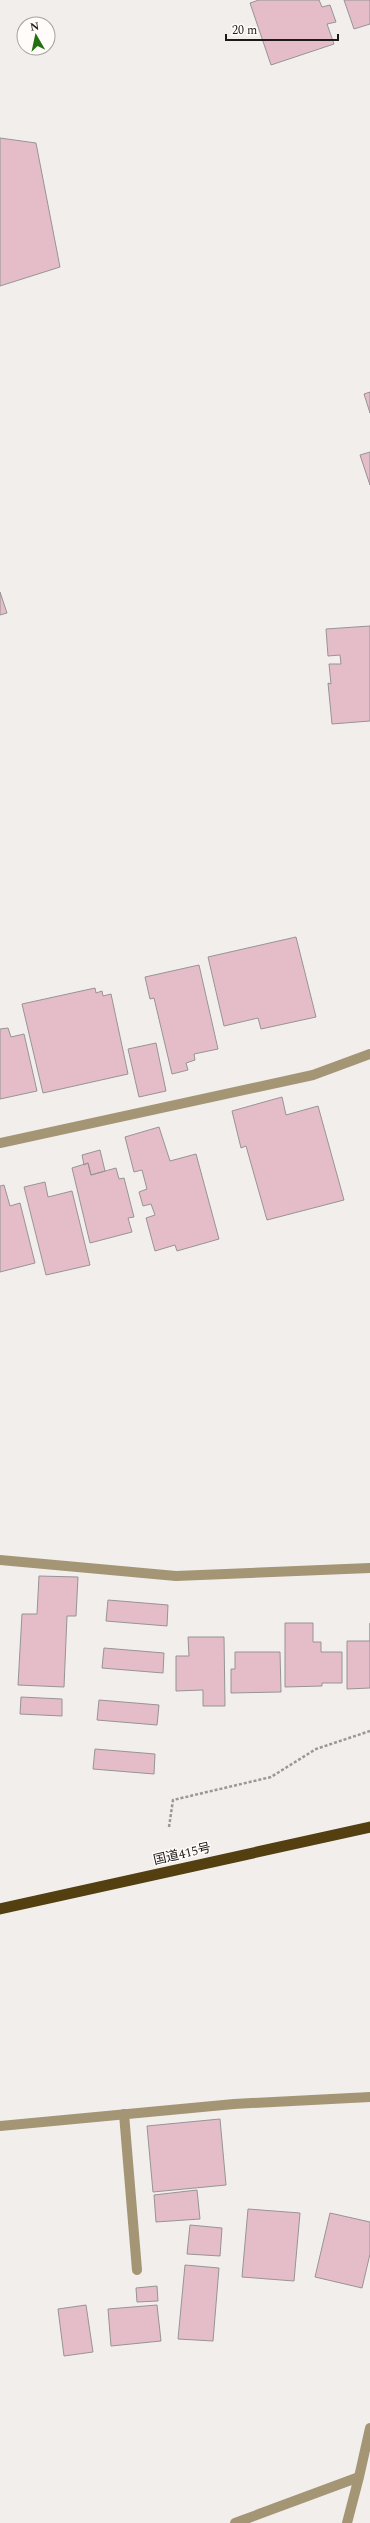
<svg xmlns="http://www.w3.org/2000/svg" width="370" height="2523" viewBox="0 0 370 2523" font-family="Spectral,'Noto Sans JP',serif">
<rect width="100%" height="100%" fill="#f2eeec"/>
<path fill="#e4bdc9" stroke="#979495" d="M259,0H319L322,7L330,5L336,22L327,24L334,44L271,65L250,3Z
M344,0H370V24L354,29Z
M0,138L36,143L60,267L0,286Z
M370,392V413L364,394Z
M370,452V485L360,455Z
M0,592L7,613L0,615Z
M370,626V721L332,724L328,683L331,684L329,664H341L340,655L328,656L326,629Z
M296,937L316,1017L261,1029L258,1018L224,1026L208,957Z
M199,965L218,1049L194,1054L195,1060L186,1063L188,1070L172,1074L154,998L150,999L145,977Z
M95,988L96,993L102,991L103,996L111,994L128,1074L43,1093L22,1004Z
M8,1028L11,1037L24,1034L37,1091L0,1099V1029Z
M156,1043L166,1091L139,1097L128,1049Z
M282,1097L286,1115L318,1106L344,1200L267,1220L246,1146L241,1148L232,1111Z
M159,1127L170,1161L196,1154L219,1239L177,1251L175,1245L155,1251L146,1218L155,1215L151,1204L143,1206L139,1192L147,1189L142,1170L134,1172L125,1137Z
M100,1150L105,1171L91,1175L88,1163L84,1165L82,1155Z
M88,1163L91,1175L116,1168L119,1179L124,1178L134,1217L128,1218L132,1232L90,1243L72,1168Z
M45,1182L48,1197L72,1191L90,1265L46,1275L24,1187Z
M4,1185L10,1206L20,1203L35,1263L0,1272V1186Z
M39,1576L78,1577L76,1616H67L64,1687L18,1685L22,1614H37Z
M108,1600L168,1605L167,1626L106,1621Z
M285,1623H313V1642H321V1652H342V1683H322V1686L285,1687Z
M370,1623V1688L347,1689V1641H370Z
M188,1637H224L225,1706H203V1690L176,1691V1656H189Z
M104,1648L164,1653L163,1673L102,1668Z
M235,1652H280L281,1692L231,1693V1669H235Z
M21,1697L62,1699V1716L20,1714Z
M99,1700L159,1705L157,1725L97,1720Z
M95,1749L155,1754L154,1774L93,1769Z
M220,2119L226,2185L153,2192L147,2126Z
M197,2190L200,2219L156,2222L154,2195Z
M248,2209L300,2213L294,2281L242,2277Z
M330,2213L370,2222V2254L362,2288L315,2277Z
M190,2225L222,2228L220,2256L187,2254Z
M185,2265L219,2268L213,2341L178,2339Z
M157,2286L158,2301L137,2302L136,2288Z
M86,2305L93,2352L64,2356L58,2309Z
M157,2305L161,2341L111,2346L108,2309Z"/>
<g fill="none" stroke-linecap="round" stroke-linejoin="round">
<path stroke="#9a9795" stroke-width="2.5" stroke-dasharray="3 2" stroke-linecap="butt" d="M169,1827L173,1800L271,1777L316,1749L370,1731"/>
<path stroke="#a49575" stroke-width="10" d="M124,2114L137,2270"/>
<path stroke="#a49575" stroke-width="10" d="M0,1143L313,1075L370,1054
M0,1560L176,1576L370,1568
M0,2126L234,2104L370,2097
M235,2523L359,2477L370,2428
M347,2523L359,2477"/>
<path stroke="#533f10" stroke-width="11" d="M0,1909L370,1827"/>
</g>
<g text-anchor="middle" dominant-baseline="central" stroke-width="3" stroke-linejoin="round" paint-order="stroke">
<g font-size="13" fill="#1c1b1a" stroke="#fffcfa">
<text transform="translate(182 1854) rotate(-13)">国道415号</text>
</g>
</g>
<g transform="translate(36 36) rotate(351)"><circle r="19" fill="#fffcfa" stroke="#a4a2a0"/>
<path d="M0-3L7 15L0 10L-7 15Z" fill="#246f12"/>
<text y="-6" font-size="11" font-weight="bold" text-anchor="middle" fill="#1c1b1a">N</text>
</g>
<path d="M226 34v6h112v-6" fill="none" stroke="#1c1b1a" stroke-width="2"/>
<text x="232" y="34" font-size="12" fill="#1c1b1a" stroke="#fffcfa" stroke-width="3" paint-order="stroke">20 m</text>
</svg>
